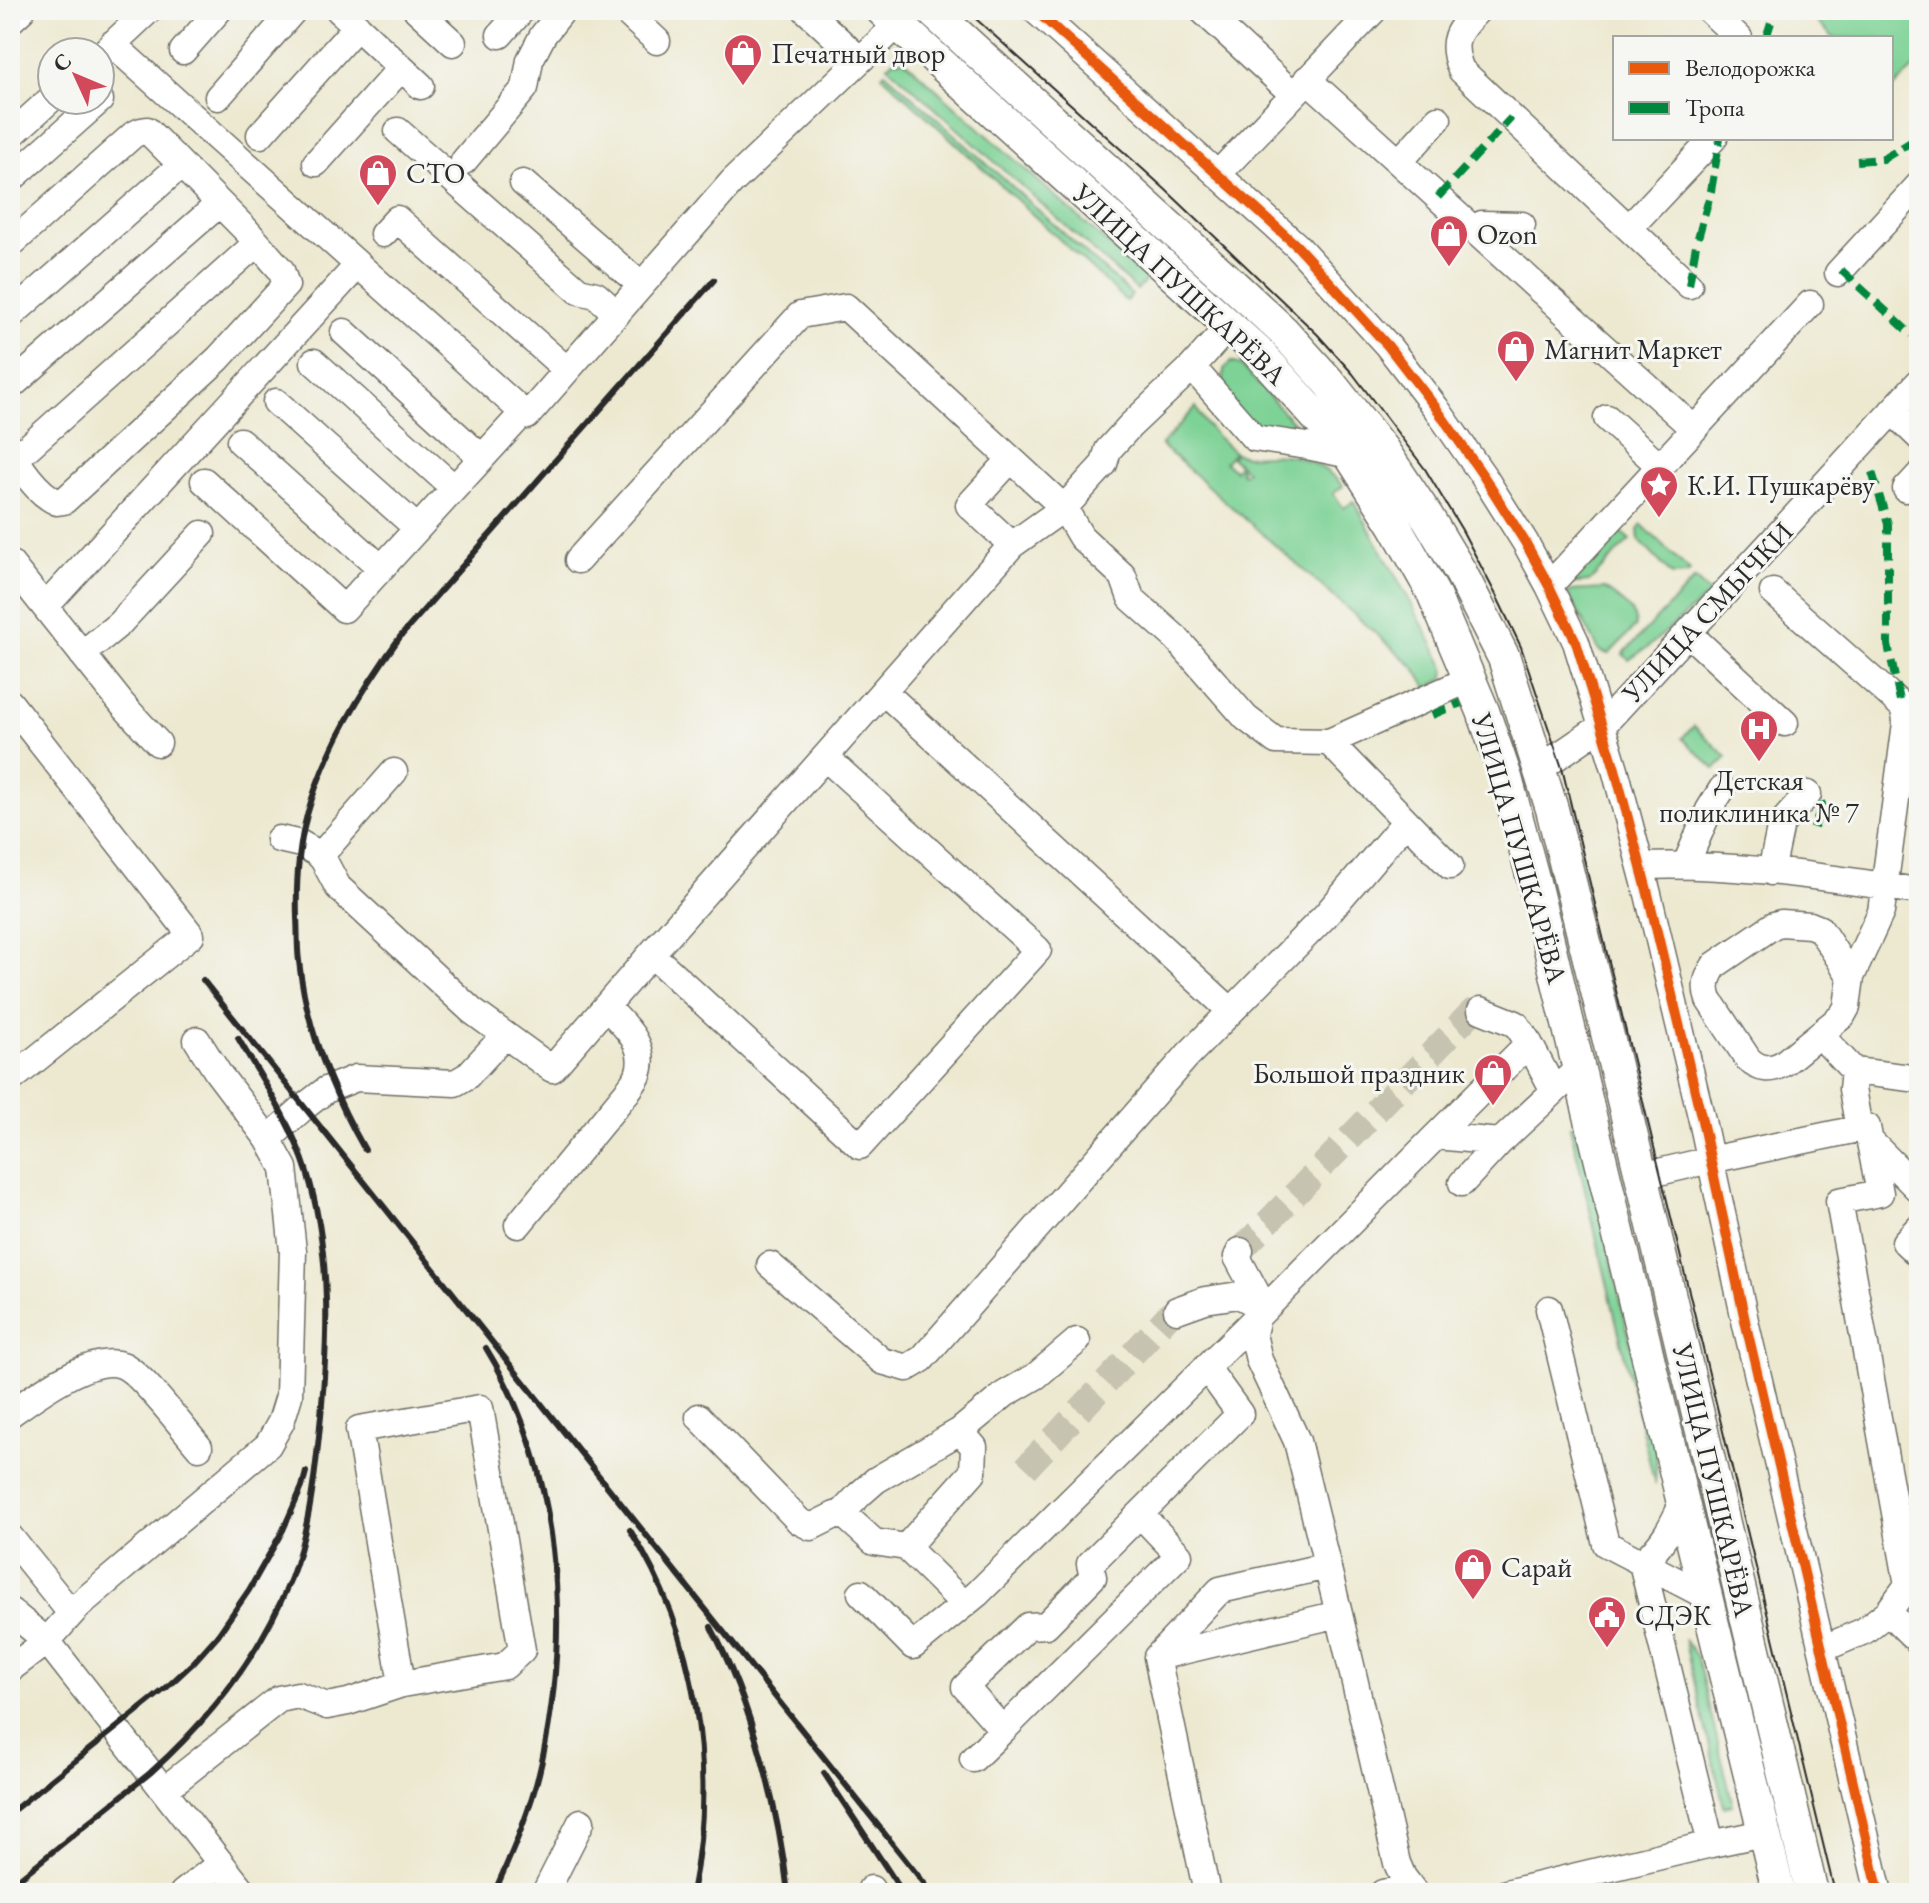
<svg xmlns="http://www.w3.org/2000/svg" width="1929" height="1903" viewBox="0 0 1929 1903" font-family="'EB Garamond',serif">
<rect width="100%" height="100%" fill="#f6f6f2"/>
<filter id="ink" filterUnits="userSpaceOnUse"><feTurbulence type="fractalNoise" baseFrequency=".0125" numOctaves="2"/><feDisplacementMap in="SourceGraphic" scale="16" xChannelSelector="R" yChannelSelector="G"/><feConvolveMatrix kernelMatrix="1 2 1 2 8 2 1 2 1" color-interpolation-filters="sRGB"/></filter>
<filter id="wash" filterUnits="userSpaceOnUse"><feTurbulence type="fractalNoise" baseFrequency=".006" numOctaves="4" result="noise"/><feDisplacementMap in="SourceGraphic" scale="32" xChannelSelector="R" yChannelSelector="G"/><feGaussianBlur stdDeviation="1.8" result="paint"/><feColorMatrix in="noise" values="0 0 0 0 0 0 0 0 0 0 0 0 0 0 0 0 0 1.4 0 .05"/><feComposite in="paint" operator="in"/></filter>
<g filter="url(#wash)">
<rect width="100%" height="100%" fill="#ede9d1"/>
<path fill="#7dd295" stroke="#547e60" stroke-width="2" d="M1804,10H1919V62L1891,91V38H1834Z
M893,60H904L1147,279L1137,290L888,66Z
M885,72L1132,295L1126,301L882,75Z
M1231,362L1241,365L1298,428L1300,434L1256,433L1223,392L1224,369Z
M1196,407C1204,425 1219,439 1234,452L1225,462L1234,470L1238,466L1241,469L1240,471L1243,474L1247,471L1231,457L1235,453C1246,458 1255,455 1267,455C1296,452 1324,464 1343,486L1333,494L1344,508L1354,501L1412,605L1445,668L1444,678L1427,688L1415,668L1161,445Z
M1642,525L1690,571L1687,574L1672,575L1639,540L1638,530Z
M1616,527L1630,540L1589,582L1568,584L1569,577Z
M1695,579L1710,594L1649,646L1629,660L1623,654Z
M1605,589C1618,599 1635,608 1636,626L1609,654L1602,652L1598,648L1568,594L1570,591Z
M1694,726L1727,757L1715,769L1682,738Z
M1574,1125L1587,1157L1657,1455L1655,1485L1570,1126Z
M1684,1639L1697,1657L1733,1805L1724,1807Z"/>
</g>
<g filter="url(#ink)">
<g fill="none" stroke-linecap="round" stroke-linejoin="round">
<path stroke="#c6c3b0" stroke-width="26" stroke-dasharray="26 13" stroke-linecap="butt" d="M1240,1251L1472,1012L1481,1010
M1026,1468L1169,1315L1177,1310"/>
<g stroke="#6f6e65" stroke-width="29">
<path id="minor" d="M339,10L421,86
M417,10L453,43
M624,10L657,41
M806,10L859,59
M1035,10L1297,246L1388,346L1436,408L1484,477L1525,542L1549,586L1576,642L1615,769L1648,894L1701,1116L1746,1325L1879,1893
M1202,10L1293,94
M1478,10C1457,31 1449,41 1461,70L1689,285
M1709,10L1739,38
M10,21L22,10
M500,35L522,10
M112,44L527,416L732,182L898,24
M183,51L219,10
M100,56L149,10
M1307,79L1694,429
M218,97L294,10
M398,131L579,291L596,295L617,314
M260,135L357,26
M10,136L52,98
M464,161L525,88L530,60L543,35L563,10
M1399,162L1438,119
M316,163L401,68
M1218,174L1374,10
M10,180L100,100
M523,183L641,285
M1629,228L1714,138
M1476,231L1482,224L1522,225
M383,234L397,219L567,370
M10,245L133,135L141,131L147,130L246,230L281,270L286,285L218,359L64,501L57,502C37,493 19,467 10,447
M1838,273L1919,185
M10,316L181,165
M344,332L482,458
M314,362L454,488
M1192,367L1254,438L1307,446L1350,455
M10,387L219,204
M276,402L417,528
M1892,411L1919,437
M1607,418L1660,466
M240,441L381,568
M15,459L257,243
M1001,470L969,505L1012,545
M204,481L344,609L523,413
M1906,489L1919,475
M578,560L800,315L846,307L1064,508L1081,537L1123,576L1131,598L1176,638L1246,718L1276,741L1329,742L1450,866
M10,563L122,704L158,743
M1549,586L1810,304
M1773,592L1901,705L1905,711L1906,723
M45,607L358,265
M1688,633L1785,723
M82,654L119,624L202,534
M883,691L1231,1011
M10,703L191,935L10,1080
M1329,742L1470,679
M1539,769L1602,726L1919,382
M279,839L301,844L317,853L323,859L338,887L472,1011L552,1069L651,954L1012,545L1064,508L1104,464L1108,450L1130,426L1192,367L1229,326
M320,856L394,772
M1686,864L1709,810L1722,789
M1641,866C1734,862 1827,878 1919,891
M1771,872L1781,824L1808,794
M651,954L860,1146L1038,950L825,757
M1851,977L1820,929L1810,925L1781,923L1774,925L1715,965C1707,977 1704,986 1709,1000L1748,1059C1759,1070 1771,1071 1784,1063L1842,1016L1847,1007L1851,977L1881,912L1906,723L1919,725
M1481,1010L1516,1024L1529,1043L1554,1091
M1820,1035L1854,1071L1919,1079
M1854,1071L1852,1089L1859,1129
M1436,1136L1529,1043
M268,1139L304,1107L326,1090L356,1078L455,1083L467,1076L505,1035
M1870,1141L1919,1190
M1642,1176L1710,1160L1867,1127L1880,1193L1839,1201L1908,1585L1888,1612L1864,1631L1822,1649
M1462,1183L1500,1142
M518,1225L627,1092C630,1087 636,1080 638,1075C649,1046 624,1025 606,1007
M1919,1227L1905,1242L1919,1255
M1240,1251L1237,1257L1265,1309
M770,1265L882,1361L907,1368L922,1359L1188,1055L1325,916L1406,821
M1549,1309L1606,1544L1706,1596
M1177,1310L1205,1300L1239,1295L1265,1309
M10,1414C35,1396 91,1354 122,1365C140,1371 184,1430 199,1447
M699,1417L799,1521L811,1527L835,1515L842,1513L874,1542L906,1547
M960,1431L1005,1394L1036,1376L1077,1341
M842,1513L860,1494L876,1480L960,1431L974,1447L973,1472L906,1547L964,1604
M1140,1514L1179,1555L1003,1730L965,1687L1028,1626L1046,1625L1093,1577L1090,1564L1240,1414L1206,1367
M10,1537L71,1613
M1642,1563L1711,1844L1763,1833
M1642,1563C1664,1542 1670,1530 1683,1503
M861,1593L913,1646L977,1594L1257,1317
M10,1611L47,1641L79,1605L268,1445L281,1422L289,1396L293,1251L284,1168L268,1139L218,1073L197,1040
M1888,1612L1919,1642
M1339,1614L1397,1863L1403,1877L1415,1893
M1157,1657L1220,1590L1327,1566
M10,1669L47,1641L244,1893
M973,1759L1003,1730
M164,1790L279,1699L298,1695L327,1706L348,1702L402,1684L359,1429L480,1408L522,1650L505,1666L402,1684
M871,1889L872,1893
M183,1893L221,1863
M545,1893L581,1822
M1207,1893L1157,1657L1339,1614L1297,1441L1259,1360L1253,1334L1257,1317L1436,1136L1500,1142L1579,1068
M1383,1893L1410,1887
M1506,1893L1711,1844"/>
</g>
<g stroke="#6f6e65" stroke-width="35">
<path id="major" d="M882,10L1259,353L1298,396L1350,455L1394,524L1433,593L1483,711L1506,778L1534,882L1683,1503L1779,1893
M931,10L1231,283L1283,331L1329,382L1382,449L1428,518L1461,573L1504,658L1552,809L1600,1003L1812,1893"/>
</g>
<use href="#minor" stroke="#fff" stroke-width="26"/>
<use href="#major" stroke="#fff" stroke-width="32"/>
<path stroke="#2b2b2b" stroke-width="2" d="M966,10L1166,190L1317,334L1353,374L1425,469L1462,530L1496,595L1521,647L1562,768L1835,1893"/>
<path stroke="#2b2b2b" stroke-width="6" d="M203,980L932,1893
M365,1150C332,1092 306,1028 299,961C297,947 298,932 297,918C296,884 298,848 307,815C325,750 361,691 400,637L714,280
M486,1348C561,1470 571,1624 542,1761C532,1807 513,1851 494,1893
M630,1530C697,1636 717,1770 692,1893
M711,1627C751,1701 779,1810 788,1893
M824,1773L903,1893
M10,1813L166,1688L193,1663L218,1635L249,1590L283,1530L302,1487L306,1472
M10,1886L150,1773C210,1719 261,1654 291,1578C308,1533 314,1484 319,1436C328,1349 333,1258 307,1172C292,1124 263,1081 238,1038"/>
<path stroke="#00873e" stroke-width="8" stroke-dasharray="16 8" stroke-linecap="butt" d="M1766,38L1775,10
M1857,161L1883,159L1919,137
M1438,197L1511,118
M1841,270L1912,335
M1689,285L1696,245L1711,191L1720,138
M1872,472L1888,524V645L1901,705
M1432,715L1461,703
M1814,828L1822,804L1821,802"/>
<g stroke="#f6f6f2" stroke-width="15">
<path id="cycleway" d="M1035,10L1297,246L1388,346L1436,408L1484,477L1525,542L1549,586L1576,642L1615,769L1648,894L1701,1116L1746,1325L1879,1893"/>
</g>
<use href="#cycleway" stroke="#e8590c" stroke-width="10"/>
</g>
</g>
<defs>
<g id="shop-pin" transform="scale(2)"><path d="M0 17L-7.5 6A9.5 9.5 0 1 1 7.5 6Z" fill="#d1495b" stroke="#f6f6f2"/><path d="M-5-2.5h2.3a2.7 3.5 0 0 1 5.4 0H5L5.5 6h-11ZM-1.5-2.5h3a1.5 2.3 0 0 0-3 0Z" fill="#fff"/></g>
<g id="sight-pin" transform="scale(2)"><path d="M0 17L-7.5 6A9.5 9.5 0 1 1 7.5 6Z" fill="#d1495b" stroke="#f6f6f2"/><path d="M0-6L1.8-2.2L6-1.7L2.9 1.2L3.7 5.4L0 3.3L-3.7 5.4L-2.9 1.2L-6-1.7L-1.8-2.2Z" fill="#fff"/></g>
<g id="hospital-pin" transform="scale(2)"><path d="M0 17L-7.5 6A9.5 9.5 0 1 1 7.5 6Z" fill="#d1495b" stroke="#f6f6f2"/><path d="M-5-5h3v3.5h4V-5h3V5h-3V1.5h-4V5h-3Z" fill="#fff"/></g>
<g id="civic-pin" transform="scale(2)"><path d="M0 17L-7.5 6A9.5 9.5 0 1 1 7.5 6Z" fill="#d1495b" stroke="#f6f6f2"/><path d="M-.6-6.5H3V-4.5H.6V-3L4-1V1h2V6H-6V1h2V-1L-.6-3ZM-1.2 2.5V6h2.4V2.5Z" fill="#fff"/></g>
</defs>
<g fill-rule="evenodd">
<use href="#shop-pin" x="743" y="53"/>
<use href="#shop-pin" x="378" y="173"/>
<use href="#shop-pin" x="1449" y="234"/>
<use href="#shop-pin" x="1516" y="349"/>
<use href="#sight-pin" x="1659" y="485"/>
<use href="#hospital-pin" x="1759" y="729"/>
<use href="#shop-pin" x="1493" y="1073"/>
<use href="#shop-pin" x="1473" y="1567"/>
<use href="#civic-pin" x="1607" y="1615"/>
</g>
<g text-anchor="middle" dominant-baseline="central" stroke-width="6" stroke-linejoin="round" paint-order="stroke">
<g font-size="28" fill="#2b2b2b" stroke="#f6f6f2" text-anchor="start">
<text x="771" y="53">Печатный двор</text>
<text x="406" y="173">СТО</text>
<text x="1477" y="234">Ozon</text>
<text x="1544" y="349">Магнит Маркет</text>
<text x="1687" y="485">К.И. Пушкарёву</text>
<text x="1759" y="780" text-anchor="middle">Детская<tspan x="1759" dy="32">поликлиника № 7</tspan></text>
<text x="1465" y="1073" text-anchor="end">Большой праздник</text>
<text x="1501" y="1567">Сарай</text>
<text x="1635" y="1615">СДЭК</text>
</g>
<g font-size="28" fill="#2b2b2b" stroke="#f6f6f2">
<text transform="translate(1180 284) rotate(43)">УЛИЦА ПУШКАРЁВА</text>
<text transform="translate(1707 612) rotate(-47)">УЛИЦА СМЫЧКИ</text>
<text transform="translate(1520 848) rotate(74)">УЛИЦА ПУШКАРЁВА</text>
<text transform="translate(1714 1480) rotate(77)">УЛИЦА ПУШКАРЁВА</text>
</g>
</g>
<rect width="1929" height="1903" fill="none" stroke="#f6f6f2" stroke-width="40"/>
<rect x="1613" y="36" width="280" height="104" fill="#f6f6f2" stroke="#a5a5a2" stroke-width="2"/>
<rect x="1629" y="62" width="40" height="12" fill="#e8590c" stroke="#a5a5a2" stroke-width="2"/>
<text x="1685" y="76" font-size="24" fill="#2b2b2b">Велодорожка</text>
<rect x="1629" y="102" width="40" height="12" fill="#00873e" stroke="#a5a5a2" stroke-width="2"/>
<text x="1685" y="116" font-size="24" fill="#2b2b2b">Тропа</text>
<g transform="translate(76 76) rotate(314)"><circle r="38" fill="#f6f6f2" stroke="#a5a5a2" stroke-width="2"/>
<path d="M0-6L14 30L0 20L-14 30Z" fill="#d1495b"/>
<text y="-12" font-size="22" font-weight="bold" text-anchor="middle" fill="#2b2b2b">С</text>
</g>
</svg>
